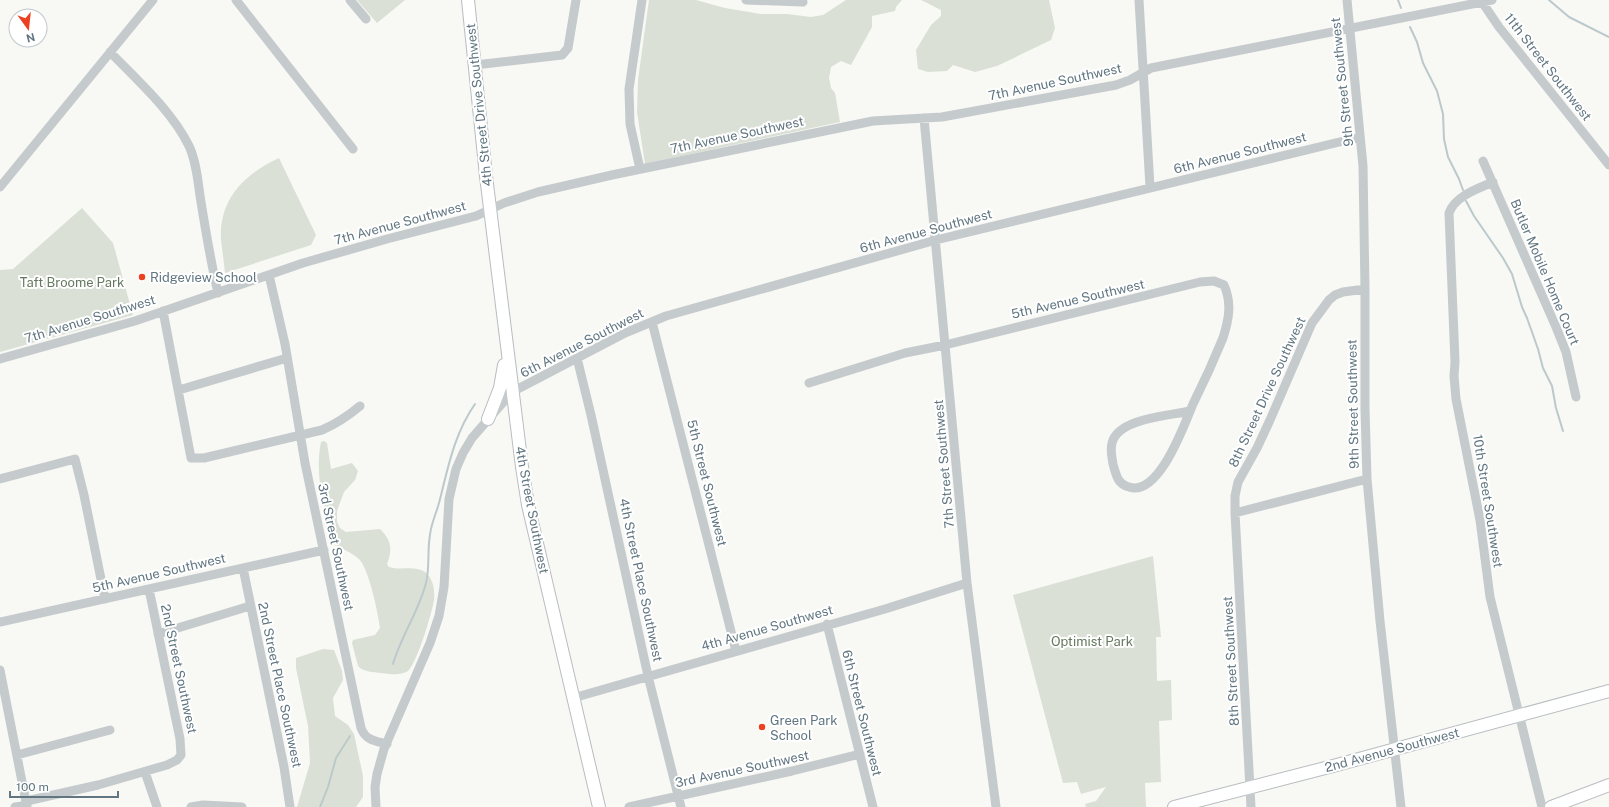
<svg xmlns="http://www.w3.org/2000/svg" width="1609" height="807" viewBox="0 0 1609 807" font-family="'Public Sans',sans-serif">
<rect width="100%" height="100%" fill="#f8f8f5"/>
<path fill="#dae0d5" d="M357,0H405L377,23Z
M649,0H696L725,8L761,14H787L811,17L823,15L846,0H902L896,7L895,11L872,16V27L851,65L841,61L831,67L829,78L831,88L835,93L840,122L645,164L637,112L638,80Z
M921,0H1049L1055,28L1051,40L997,66L975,72L953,65L947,71L928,72L918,69L916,50L931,25L941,16V10Z
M279,158L316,235L311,245L225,273C224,262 222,250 221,239C219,198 245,174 279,158Z
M82,208L113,243L133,315L0,352V270L13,269Z
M324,441L327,443L331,469L352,463L358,471L355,480L344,492L337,511V522L340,528L346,532L380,529C391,540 393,549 387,564L389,567C401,571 414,565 425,572C433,578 435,590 434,600C432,613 417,663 408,671C400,676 390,674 381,673C374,672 363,672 358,666L352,643L353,640L375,635L380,628C378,613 369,569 359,559C352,553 342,548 334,545C325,510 314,477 321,442Z
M1153,556L1161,637H1156L1157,681L1171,680L1172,720L1159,721L1161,782L1145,783L1146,807H1086L1085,804L1096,801L1106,787L1081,794L1077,782L1063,783L1013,595Z
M323,649L334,650L342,671L343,680L333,698L335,716L348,725L354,734L363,776V797L356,807H297L310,763L308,726L296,668V658Z"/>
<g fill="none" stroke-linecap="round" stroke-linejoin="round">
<path stroke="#bcc9cc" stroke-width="2" d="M1398,0L1401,8
M1549,0L1569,17L1609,37
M1410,27L1417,42L1423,63L1437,91L1443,114L1444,139L1448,157L1459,179L1463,190
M1466,201L1474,216L1503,258L1512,274L1522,307L1527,318L1538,349L1543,368L1552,386L1556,408L1563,431
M393,664C401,636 419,611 426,583C430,567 427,551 430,535C431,524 436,514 439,503C448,468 454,434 475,404
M320,807L328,787L336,758L350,736"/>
<g stroke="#b8bdc0" stroke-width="14">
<path id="major" d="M468,0L486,176L522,467L528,505L599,807
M488,419L500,388L504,365
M1174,807L1333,766L1609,691
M1551,807L1609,785"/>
</g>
<path stroke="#c5cacc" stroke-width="9" d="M236,0L353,149
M350,0L366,19
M746,0L803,2
M1139,0L1150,187
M1347,0L1363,166L1365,289V409L1367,479L1380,621L1401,807
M1482,2L1499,27L1609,165
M110,52C137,80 172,111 189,146C197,163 198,184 201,202C206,233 211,263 218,293
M475,65L562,55L568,48L576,0
M924,118L967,583L996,807
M1483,161L1556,327L1566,352L1576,397
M640,169L630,124L629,89L642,0
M1493,182C1477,189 1455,196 1449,213L1455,362L1454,376L1456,399L1480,520L1490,597L1542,807
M0,187L153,0
M269,275L285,344L305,463L361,728C366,741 376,741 387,744
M163,311L191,458H204L322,430C336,424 348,416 360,406
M652,322L736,651
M577,358L591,415L648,676L681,807
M0,359L135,321L303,263L387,239L476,216L504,203L538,192L612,175L873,121L942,117L1116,85L1130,80L1151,68L1492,0
M809,383L905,353L945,345L1200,282L1214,281L1224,285C1232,303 1229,319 1223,338C1214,360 1204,382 1193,404C1184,425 1159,497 1129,487C1117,484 1116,474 1113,464C1112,457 1110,450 1112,443C1118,418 1169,416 1190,411
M179,390L287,358
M0,479L75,459L84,495L105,599
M1235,513L1367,479
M243,568L284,767L290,807
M0,622L324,550
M827,624L873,807
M158,634L250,606
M0,670L27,807
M573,698L885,609L967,583
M17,755L110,730
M145,772L157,807
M15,807L22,806L31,800L98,785L167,765L177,760L181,755L180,739L149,589
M191,807L203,805L242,807
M376,807L375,787L377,774L384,749L430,643L439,616L444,587L449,499L456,469L463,453L472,438L512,392L625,333L666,316L936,240L1360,137
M629,807L792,771L860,754
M1251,807L1235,513V496L1238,482L1257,448L1270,420L1312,323L1329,300L1335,295L1343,292L1365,289"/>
<use href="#major" stroke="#fff" stroke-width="12"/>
</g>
<g fill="#ec4120" stroke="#fff" stroke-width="1.5">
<circle cx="142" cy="277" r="4"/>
<circle cx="762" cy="727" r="4"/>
</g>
<g text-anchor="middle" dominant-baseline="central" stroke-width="4" stroke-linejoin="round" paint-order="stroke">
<g font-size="13" fill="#617681" stroke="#fff">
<text transform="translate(1548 67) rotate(52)">11th Street Southwest</text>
<text transform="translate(1055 82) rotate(-12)">7th Avenue Southwest</text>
<text transform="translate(1342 82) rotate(-96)">9th Street Southwest</text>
<text transform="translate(479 105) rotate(-96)">4th Street Drive Southwest</text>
<text transform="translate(737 135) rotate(-12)">7th Avenue Southwest</text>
<text transform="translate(1240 153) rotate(-14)">6th Avenue Southwest</text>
<text transform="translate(400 223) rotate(-15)">7th Avenue Southwest</text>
<text transform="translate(926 231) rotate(-15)">6th Avenue Southwest</text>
<text transform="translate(1545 272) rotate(67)">Butler Mobile Home Court</text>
<text transform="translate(1078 299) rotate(-13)">5th Avenue Southwest</text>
<text transform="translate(90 319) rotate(-17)">7th Avenue Southwest</text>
<text transform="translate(582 343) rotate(-27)">6th Avenue Southwest</text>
<text transform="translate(1267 392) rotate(-65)">8th Street Drive Southwest</text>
<text transform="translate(1353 404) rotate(-91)">9th Street Southwest</text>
<text transform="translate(944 464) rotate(-95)">7th Street Southwest</text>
<text transform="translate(707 483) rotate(76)">5th Street Southwest</text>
<text transform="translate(1488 501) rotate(81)">10th Street Southwest</text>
<text transform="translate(532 510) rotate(79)">4th Street Southwest</text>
<text transform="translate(336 547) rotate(78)">3rd Street Southwest</text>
<text transform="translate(159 573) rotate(-13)">5th Avenue Southwest</text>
<text transform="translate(641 580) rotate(78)">4th Street Place Southwest</text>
<text transform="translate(767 628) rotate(-16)">4th Avenue Southwest</text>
<text transform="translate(1231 661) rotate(-93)">8th Street Southwest</text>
<text transform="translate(179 669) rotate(78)">2nd Street Southwest</text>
<text transform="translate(280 685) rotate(78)">2nd Street Place Southwest</text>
<text transform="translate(862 713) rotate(76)">6th Street Southwest</text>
<text transform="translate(1392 750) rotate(-15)">2nd Avenue Southwest</text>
<text transform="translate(742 769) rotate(-12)">3rd Avenue Southwest</text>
</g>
<g font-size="13" fill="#617681" stroke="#fff" text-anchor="start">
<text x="150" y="277">Ridgeview School</text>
<text x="770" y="720">Green Park<tspan x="770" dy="15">School</tspan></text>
</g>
<g font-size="13" fill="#667960" stroke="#fff">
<text x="72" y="282">Taft Broome Park</text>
<text x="1092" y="641">Optimist Park</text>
</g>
</g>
<g transform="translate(28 28) rotate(165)"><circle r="19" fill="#ffffff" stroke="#c0c8cd"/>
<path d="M0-3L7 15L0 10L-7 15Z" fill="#ec4120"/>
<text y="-6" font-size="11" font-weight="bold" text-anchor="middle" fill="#617681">N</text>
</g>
<path d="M10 791v6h108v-6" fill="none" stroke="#617681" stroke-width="2"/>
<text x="16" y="791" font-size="12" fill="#617681" stroke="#ffffff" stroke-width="3" paint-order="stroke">100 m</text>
</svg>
